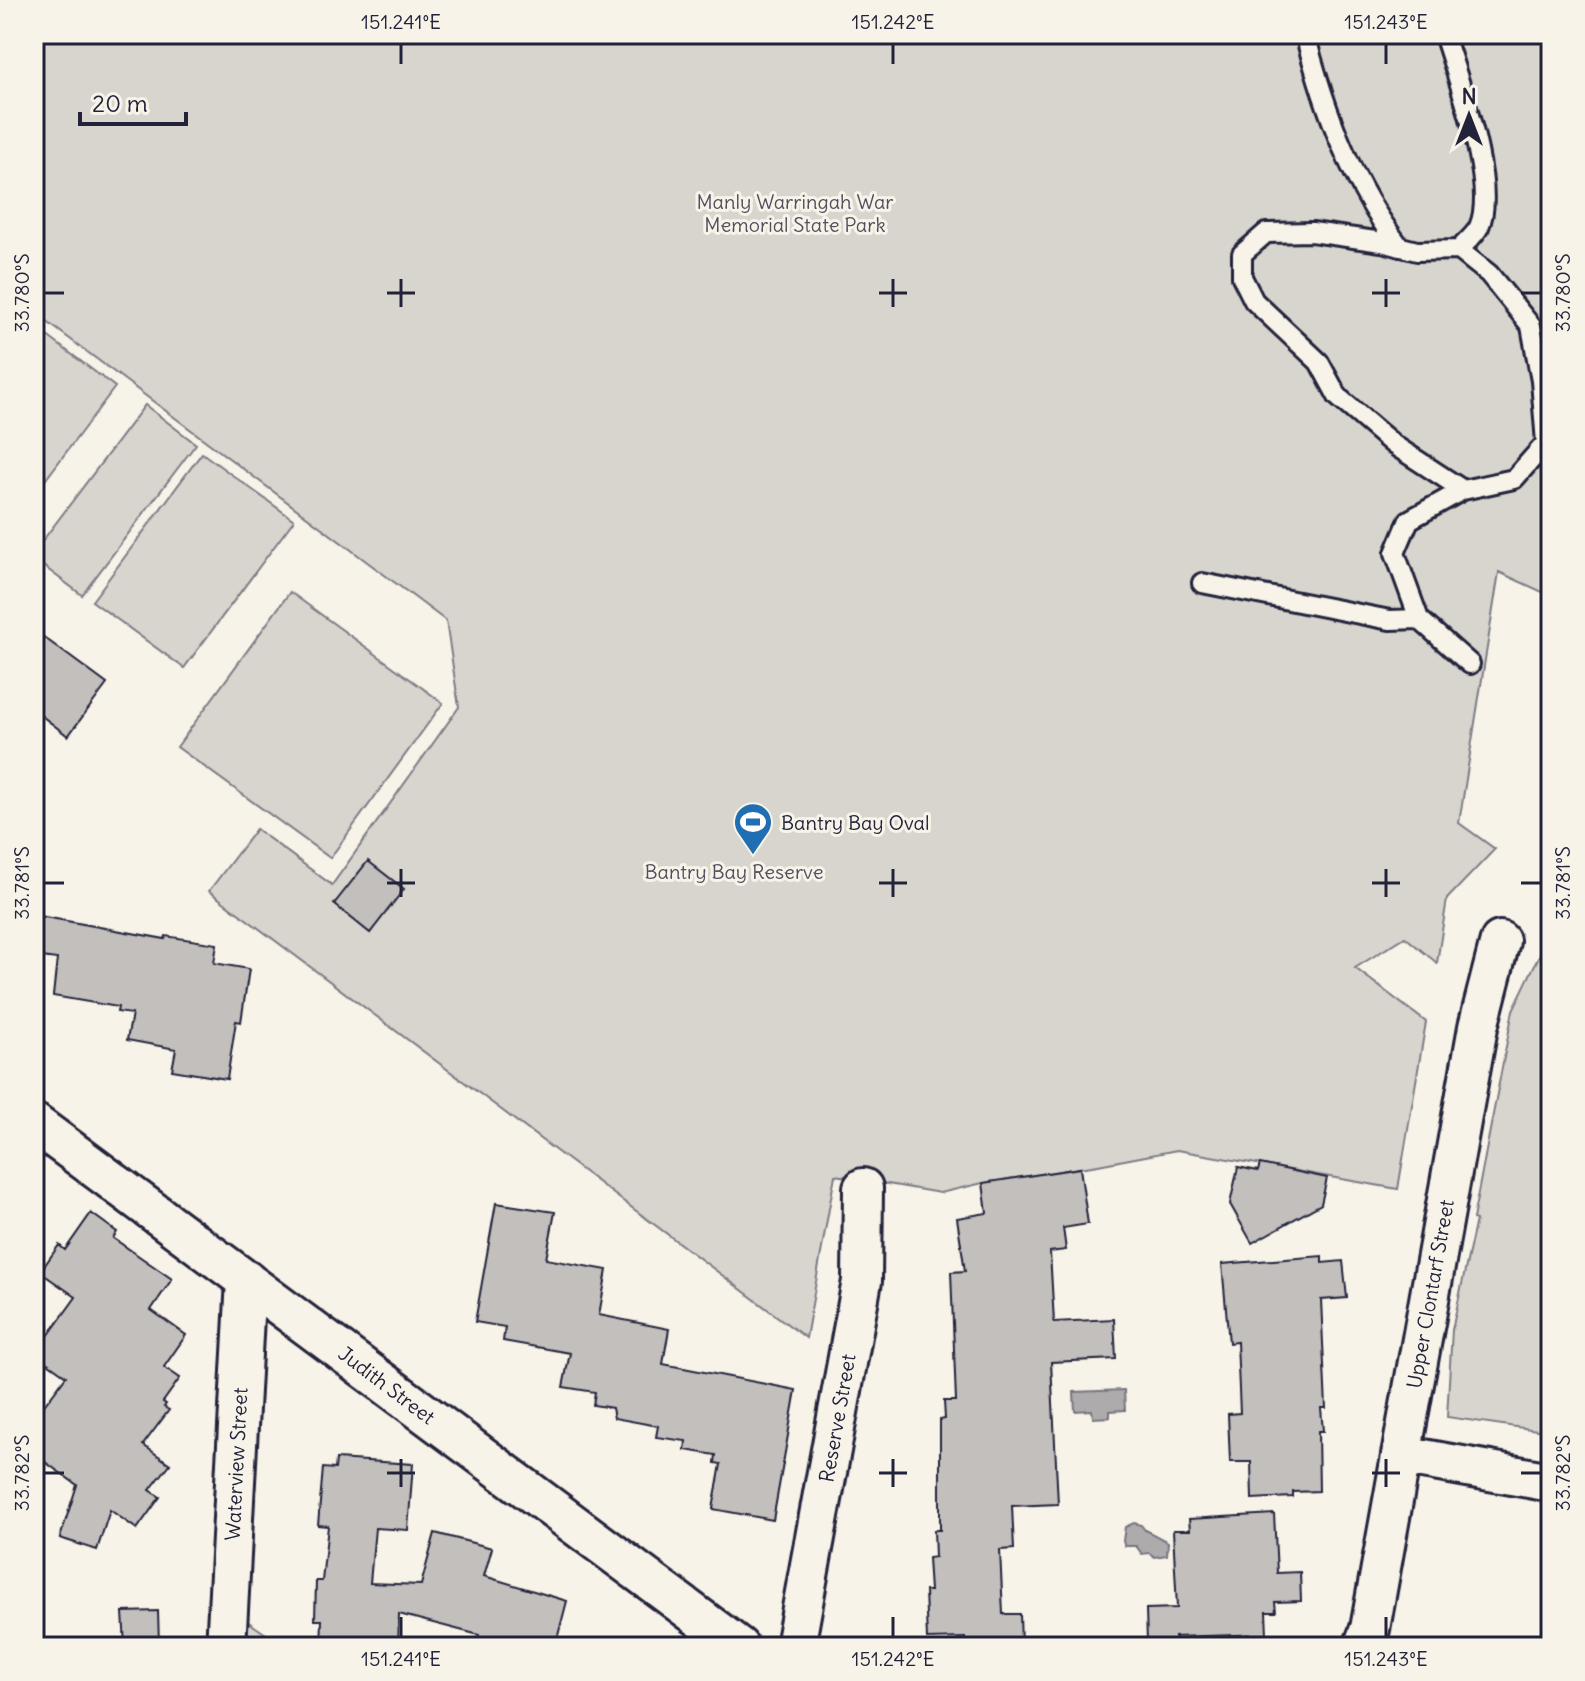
<svg xmlns="http://www.w3.org/2000/svg" width="1585" height="1681" viewBox="0 0 1585 1681" font-family="Delius,sans-serif">
<rect width="100%" height="100%" fill="#f7f3e8"/>
<filter id="ink" filterUnits="userSpaceOnUse"><feTurbulence type="fractalNoise" baseFrequency=".0125" numOctaves="2"/><feDisplacementMap in="SourceGraphic" scale="16" xChannelSelector="R" yChannelSelector="G"/><feConvolveMatrix kernelMatrix="1 2 1 2 8 2 1 2 1" color-interpolation-filters="sRGB"/></filter>
<g filter="url(#ink)">
<path fill="#d8d5cf" stroke="#7d7c85" stroke-width="2" d="M34,34H1551V596L1499,572L1459,823L1495,849L1447,899L1437,963L1405,937L1355,968L1426,1022L1398,1189L1177,1150L1098,1165L983,1183L940,1193L835,1175L806,1338L209,891L256,829L332,885L459,707L446,621L34,312Z
M34,326L115,387L34,495Z
M145,405L196,444L82,595L34,559V552Z
M202,453L294,520L184,668L92,601Z
M290,592L443,703L330,858L177,747Z
M1551,931V1432L1447,1417L1452,1330L1476,1220L1473,1219L1513,1010Z
M228,1608L285,1647H262L227,1623Z"/>
<path fill="#aeabad" stroke="#76747f" stroke-width="2" d="M1124,1390L1125,1410L1110,1411V1417L1093,1418L1092,1410L1075,1411L1074,1392Z
M1134,1523L1141,1525L1145,1530L1168,1542L1167,1555L1155,1557L1149,1553L1142,1554L1136,1546H1125L1123,1541L1125,1527Z"/>
<path fill="#c2bfbd" stroke="#22223b" stroke-width="2" d="M34,630L107,684L68,736L34,710Z
M368,861L404,889L370,933L334,904Z
M34,915L165,939L166,936L217,944L214,963L249,969L241,1022L236,1021L227,1079L172,1070L176,1049L127,1040L132,1014L117,1012L118,1007L53,996L57,959L34,956Z
M1260,1164L1327,1178L1321,1204L1252,1243L1230,1204L1238,1167L1258,1171Z
M1080,1168L1088,1224L1063,1228L1066,1250L1050,1252L1054,1322L1114,1319L1116,1359L1051,1362L1058,1504L1012,1506L1014,1549L1000,1550L1003,1614H1020L1021,1645L965,1647V1638L927,1639L925,1591H930L928,1558L935,1557L934,1530H940V1420L945,1419L944,1401H956L951,1272L965,1271L957,1218L987,1213L983,1183Z
M496,1203L555,1212L546,1259L607,1270L599,1315L669,1329L663,1364L796,1390L773,1520L713,1509L721,1464L715,1463L716,1455L685,1450L686,1441L656,1437L658,1426L614,1418L612,1408L593,1405L595,1392L563,1387L570,1353L503,1341L505,1327L475,1322Z
M91,1213L117,1232L113,1238L172,1279L151,1310L186,1335L164,1367L180,1378L163,1402L166,1404L164,1407L169,1410L143,1445L170,1464L150,1490L160,1497L137,1529L110,1510L97,1550L60,1538L77,1485L34,1454V1419L66,1376L35,1354L76,1297L40,1272L59,1245L65,1250Z
M1322,1256V1263L1343,1261L1347,1298L1321,1300L1326,1408H1321L1323,1431H1318L1319,1491L1293,1492V1497L1252,1499L1251,1462H1230L1228,1414L1240,1413L1237,1342L1229,1343L1222,1264Z
M336,1459L413,1464L408,1530L375,1528L370,1583L421,1585L435,1533L492,1548L484,1576L567,1601L555,1647H476L479,1635L399,1614L398,1647H321L322,1620H315L316,1581H322L328,1526L318,1525L323,1468L335,1469Z
M1274,1514L1277,1573L1300,1572L1301,1601L1275,1602L1276,1612H1266L1267,1634L1175,1637L1176,1642H1147L1146,1609L1177,1608L1173,1530H1190L1189,1519Z
M158,1611L159,1644L125,1646L123,1612Z"/>
<g fill="none" stroke-linecap="round" stroke-linejoin="round">
<g stroke="#22223b" stroke-width="24">
<path id="lane" d="M1305,34C1325,111 1351,183 1400,247
M1444,34C1457,78 1498,185 1479,227C1475,235 1465,243 1459,250L1417,251L1382,242L1312,232L1266,233L1242,254V277L1254,301L1319,362L1338,397L1394,445L1463,490L1514,479L1546,443L1541,381L1531,326L1489,274L1459,250
M1463,490L1409,520L1395,553L1419,619L1470,664
M1202,583L1390,620L1419,619"/>
</g>
<g stroke="#22223b" stroke-width="44">
<path id="street" d="M34,1123L739,1647
M1401,1455L1551,1482
M226,1647L246,1280
M795,1647L862,1281L863,1188
M1363,1647L1370,1629L1478,1027L1500,941"/>
</g>
<use href="#lane" stroke="#f7f3e8" stroke-width="18"/>
<use href="#street" stroke="#f7f3e8" stroke-width="38"/>
</g>
</g>
<path fill="none" stroke="#22223b" stroke-width="3" d="M401,44V64M893,44V64M1386,44V64M401,279V307M893,279V307M1386,279V307M44,293H64M387,293H415M879,293H907M1372,293H1400M1521,293H1541M401,869V897M893,869V897M1386,869V897M44,883H64M387,883H415M879,883H907M1372,883H1400M1521,883H1541M401,1459V1487M893,1459V1487M1386,1459V1487M44,1473H64M387,1473H415M879,1473H907M1372,1473H1400M1521,1473H1541M401,1617V1637M893,1617V1637M1386,1617V1637"/>
<defs>
<g id="stadium-pin" transform="scale(2)"><path d="M0 17L-7.5 6A9.5 9.5 0 1 1 7.5 6Z" fill="#1f6fb2" stroke="#f7f3e8"/><path d="M0-5a6.5 5 0 1 0 0 10a6.5 5 0 1 0 0-10ZM-3.5-1.8h7v3.6h-7Z" fill="#fff"/></g>
</defs>
<g fill-rule="evenodd">
<use href="#stadium-pin" x="753" y="822"/>
</g>
<g text-anchor="middle" dominant-baseline="central" stroke-width="6" stroke-linejoin="round" paint-order="stroke">
<g font-size="20" fill="#504f60" stroke="#f7f3e8">
<text x="795" y="201">Manly Warringah War<tspan x="795" dy="23">Memorial State Park</tspan></text>
<text x="734" y="871">Bantry Bay Reserve</text>
</g>
<g font-size="20" fill="#22223b" stroke="#f7f3e8" text-anchor="start">
<text x="781" y="822">Bantry Bay Oval</text>
</g>
<g font-size="20" fill="#22223b" stroke="#f7f3e8">
<text transform="translate(1430 1294) rotate(-80)">Upper Clontarf Street</text>
<text transform="translate(387 1385) rotate(37)">Judith Street</text>
<text transform="translate(837 1418) rotate(-80)">Reserve Street</text>
<text transform="translate(236 1464) rotate(-87)">Waterview Street</text>
</g>
</g>
<rect width="1585" height="1681" fill="none" stroke="#f7f3e8" stroke-width="88"/>
<g transform="translate(1469 116)" stroke="#f7f3e8" stroke-width="6" paint-order="stroke">
<path d="M0-6L14 30L0 20L-14 30Z" fill="#22223b"/>
<text y="-12" font-size="22" font-weight="bold" text-anchor="middle" fill="#22223b">N</text>
</g>
<path d="M80 112v12h106v-12" fill="none" stroke="#22223b" stroke-width="4"/>
<text x="92" y="112" font-size="24" fill="#22223b" stroke="#f7f3e8" stroke-width="6" paint-order="stroke">20 m</text>
<rect x="44" y="44" width="1497" height="1593" fill="none" stroke="#22223b" stroke-width="3"/>
<g font-size="20" text-anchor="middle" fill="#22223b">
<text x="401" y="29">151.241°E</text>
<text x="893" y="29">151.242°E</text>
<text x="1386" y="29">151.243°E</text>
<text transform="translate(22 293) rotate(-90)" y="7">33.780°S</text>
<text transform="translate(1563 293) rotate(-90)" y="7">33.780°S</text>
<text transform="translate(22 883) rotate(-90)" y="7">33.781°S</text>
<text transform="translate(1563 883) rotate(-90)" y="7">33.781°S</text>
<text transform="translate(22 1473) rotate(-90)" y="7">33.782°S</text>
<text transform="translate(1563 1473) rotate(-90)" y="7">33.782°S</text>
<text x="401" y="1666">151.241°E</text>
<text x="893" y="1666">151.242°E</text>
<text x="1386" y="1666">151.243°E</text>
</g>
</svg>
